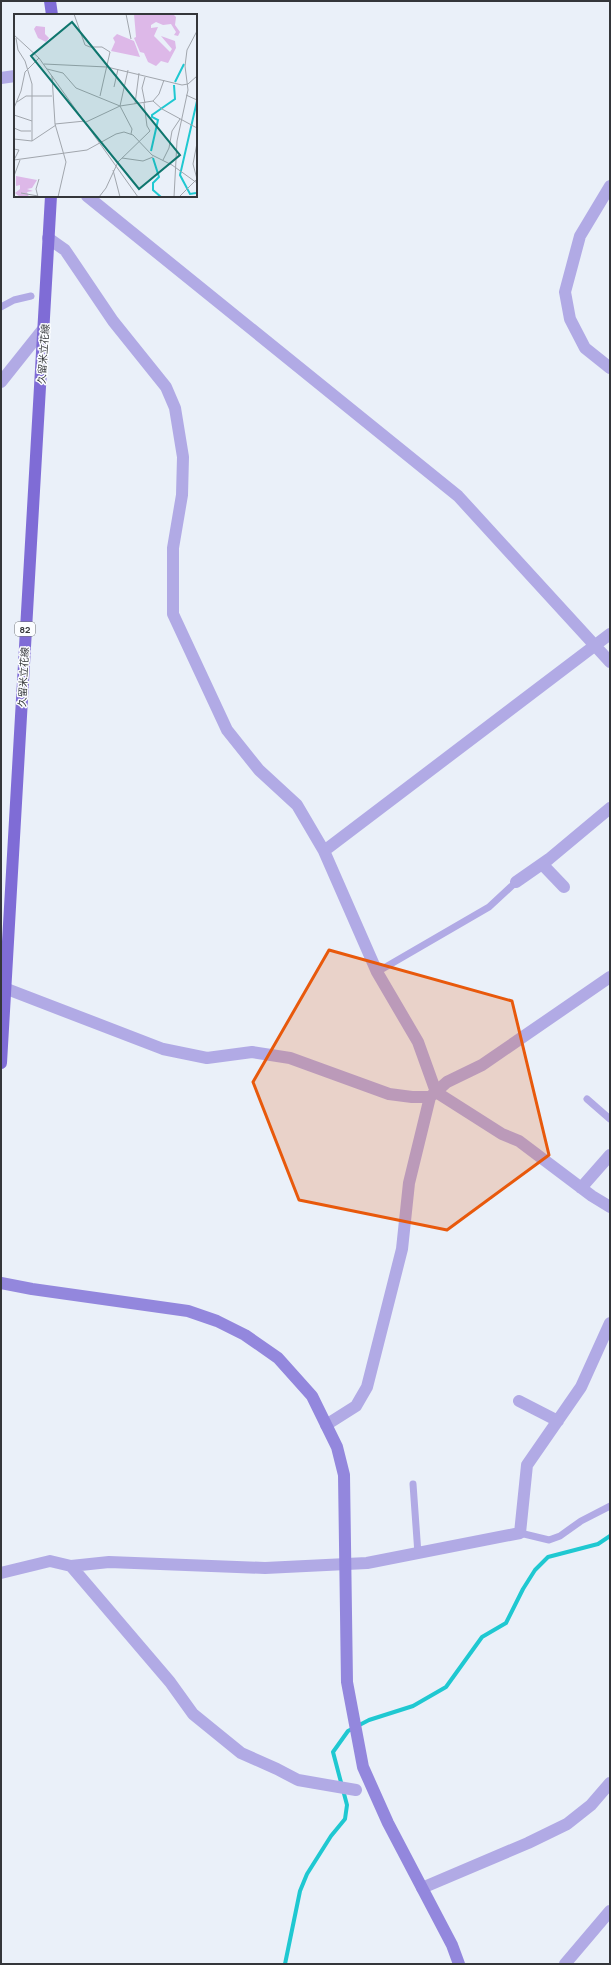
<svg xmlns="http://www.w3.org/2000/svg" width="611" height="1965" viewBox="0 0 611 1965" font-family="Manrope,'Noto Sans JP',sans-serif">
<rect width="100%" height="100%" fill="#eaf0f9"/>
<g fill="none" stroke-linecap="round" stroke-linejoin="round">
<path stroke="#1fc8d1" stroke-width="4" d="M285,1964L300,1891L307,1874L331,1836L345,1819L347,1805L333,1752L348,1731L369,1720L413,1706L446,1687L482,1637L506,1623L523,1589L535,1570L548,1557L598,1544L610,1536"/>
<path stroke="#b1aae5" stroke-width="7" d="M1,307L14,300L31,296
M377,972L489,907L516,882
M587,1099L610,1119
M413,1484L418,1554
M520,1533L549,1540L560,1536L581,1521L610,1506"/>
<path stroke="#b1aae5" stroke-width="12" d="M1,78L15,76
M610,186L580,236L565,292L570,319L585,348L610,368
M87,196L458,496L610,662
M48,238L65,250L113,321L166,387L175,408L183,457L182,495L173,548V614L227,730L259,770L297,805L324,851L377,972L418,1042L436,1092L502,1134L519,1141L592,1196L610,1207
M1,382L44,328
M324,851L610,634
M542,864L564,887
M516,882L549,859L610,808
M7,989L163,1049L207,1058L252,1052L290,1058L389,1094L412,1097H430
M581,1188L610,1155
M519,1401L558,1421
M326,1425L356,1406L367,1387L402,1249L409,1183L430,1097L447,1082L482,1065L610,977
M71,1566L170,1682L193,1714L241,1753L277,1769L298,1780L356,1790
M1,1573L50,1561L71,1566L109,1562L265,1568L367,1563L520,1533L527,1465L581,1387L610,1323
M422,1888L528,1843L567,1824L591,1805L610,1783
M565,1964L610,1911"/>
<path stroke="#9387dd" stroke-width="12" d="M1,1283L32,1289L188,1311L217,1321L245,1335L278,1358L312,1396L337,1447L344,1475L347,1682L363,1767L388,1823L452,1945L459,1964"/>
<path stroke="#7f6cd6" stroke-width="12" d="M50,1L52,15
M1,1063L51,196"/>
</g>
<path fill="#e8590c" fill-opacity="0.2" stroke="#e8590c" stroke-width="3" stroke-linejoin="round" d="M329,950L512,1001L549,1155L447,1230L299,1200L253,1082Z"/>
<g text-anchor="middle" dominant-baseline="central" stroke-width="3" stroke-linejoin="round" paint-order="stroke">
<rect fill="#fbfdff" stroke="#707275" stroke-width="1" x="15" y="622" width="20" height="14" rx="3"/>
<g font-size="9" font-weight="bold" fill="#34363a">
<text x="25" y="629">82</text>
</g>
<g font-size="10" fill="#34363a" stroke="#fbfdff">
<text transform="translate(43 354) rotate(-86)">久留米立花線</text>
<text transform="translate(23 677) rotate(-87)">久留米立花線</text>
</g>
</g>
<g transform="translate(14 14)">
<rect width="183" height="183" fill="#eaf0f9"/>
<path d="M120,0H159L162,3L161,11L166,18L164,22L160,21L162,18L157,10L149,11L142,8L137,11V14L144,13L140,22L156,38L158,35L147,22L161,27L162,34L154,49L147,47L142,52L134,48L130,39L126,38L120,24L122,23ZM22,12L31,13V20L35,24L32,28L24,24L20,15ZM103,20L120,27L126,43L97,37L101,28L99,24ZM2,162L23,166L18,174L13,175L19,177L13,178L15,183H6L1,179L6,175V171L2,172Z" fill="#ddb8e8"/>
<path fill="none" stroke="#1fc8d1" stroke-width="2" d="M161,68L170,50M137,137L144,106L138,103V101L161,85L160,71M139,144L145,163L139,169V176L147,183M182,179L176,180L166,161L183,87"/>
<path fill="none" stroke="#a1a6ad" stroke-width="1" d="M0,0H15M60,0L71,31L76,33H88L96,38L86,82M77,0H93M112,0L117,25M0,21L25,44L124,183M2,24L4,36L11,47L18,70V127M30,50L93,53L168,71L174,70L183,62M33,55L49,59L62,74L106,92L139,87L145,80L150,66M114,56L106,92L118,115L117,120M38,62L41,110L52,148L44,183M100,73L104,55M172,81L183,86M19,82H38M139,87L148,95L183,114M3,88L12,82H19M131,89L128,74L131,63M121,90L125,59M0,94L7,77L11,58L25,44M0,101L18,107M72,108L106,92M41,110L71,107M0,114L7,117H17M0,125L18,127L42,111M0,135L5,136L0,146M108,144L129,147L139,143M0,146L73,136L102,120L110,118L119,121L138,141L158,151L183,169M149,146L155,134L158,117L166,105M99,156L106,183M0,162L6,146M7,179L24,182M24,183L22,175L25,165M85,183L92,174L104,148L136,117L133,112L130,89M160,183L163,127L174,76L171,52L173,36L183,17M165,183L183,165L179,150L183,129"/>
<path fill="#0f766e" fill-opacity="0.15" stroke="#0f766e" stroke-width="2" d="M58,8L166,141L125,175L17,42Z"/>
<rect width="183" height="183" fill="none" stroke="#34363a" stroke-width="2"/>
</g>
<rect width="611" height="1965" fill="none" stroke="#34363a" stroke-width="4"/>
</svg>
